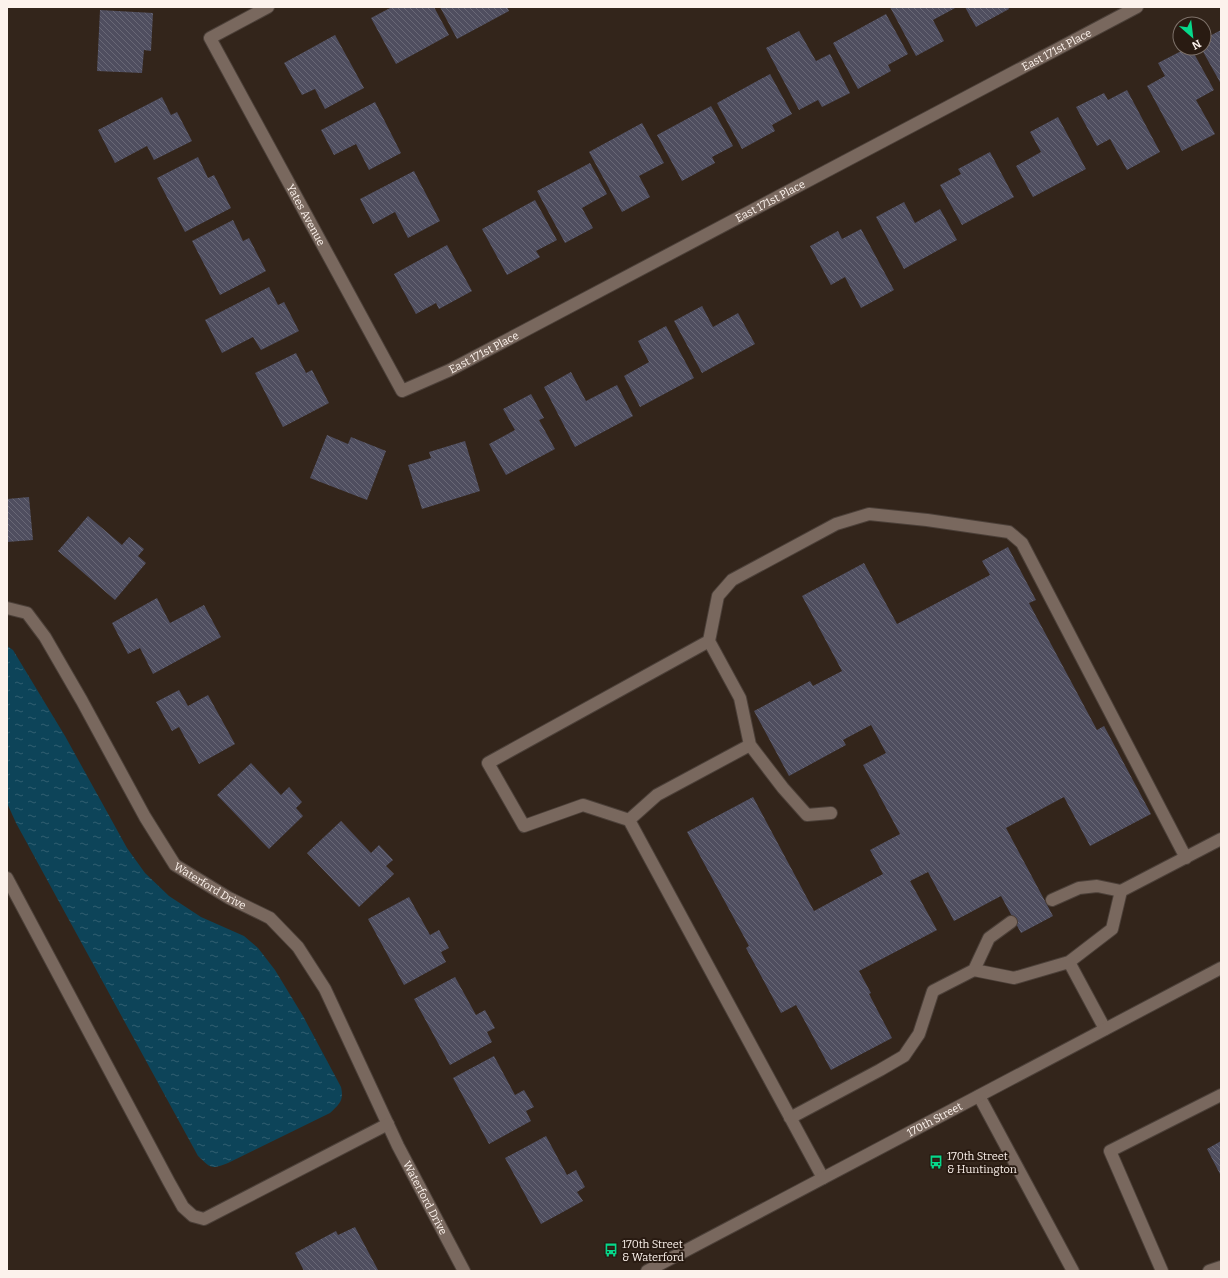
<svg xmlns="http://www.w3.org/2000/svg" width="1228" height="1278" viewBox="0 0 1228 1278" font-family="Bitter,serif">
<defs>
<pattern id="water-ripples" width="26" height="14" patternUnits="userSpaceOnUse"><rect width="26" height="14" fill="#0d4459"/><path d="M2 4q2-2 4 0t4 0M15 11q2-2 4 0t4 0" fill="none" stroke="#315f71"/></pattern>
<pattern id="building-back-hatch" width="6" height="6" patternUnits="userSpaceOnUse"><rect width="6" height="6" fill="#4f4e5f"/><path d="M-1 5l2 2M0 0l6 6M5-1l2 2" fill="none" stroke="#696876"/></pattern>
</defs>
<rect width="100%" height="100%" fill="#33251b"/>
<path fill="url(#water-ripples)" d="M7,646L13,650L19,660L65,736L127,848L145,873L169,896L201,917L244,936L258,948L275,970L303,1016L341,1087C344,1100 340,1104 330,1113L228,1163C210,1170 211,1168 198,1156L16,823L7,803Z"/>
<path fill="url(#building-back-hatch)" d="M392,7H434L449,35L396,64L371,18Z
M440,7H507L509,11L457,39Z
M890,7H957L933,20L944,41L916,56Z
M965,7H1008L1009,9L976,27Z
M100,10L153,13L151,51L144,50L142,73L97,71Z
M886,14L908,54L888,65L891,71L858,89L833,43Z
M1221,30V84L1201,48H1204V39Z
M799,31L816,61L830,54L850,93L822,107L818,100L799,110L766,48Z
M335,35L364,88L325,109L315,89L302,95L284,63Z
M1187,48H1191L1214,90L1196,100L1215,134L1182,151L1147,86L1165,76L1158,63Z
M770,74L792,114L772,125L775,131L742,149L717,103Z
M1127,90L1160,152L1127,170L1110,139L1097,146L1076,107L1104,93L1108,100Z
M162,97L171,115L177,112L192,141L154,160L147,146L115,163L98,130Z
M375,102L401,153L369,170L356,144L334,155L321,130Z
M711,106L733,146L712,157L715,163L682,181L657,135Z
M1058,117L1086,169L1033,197L1016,166L1041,152L1030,132Z
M642,123L664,163L639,176L650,197L622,212L589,152Z
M990,152L1014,197L962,225L940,185L961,174L958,169Z
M198,157L208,178L214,175L231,208L185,232L157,178Z
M590,163L607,194L582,208L593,228L565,243L537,191Z
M414,171L440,221L408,238L395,212L373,224L360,199Z
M535,200L557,240L536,251L540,257L507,275L482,229Z
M904,202L915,223L940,209L957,240L904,269L876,217Z
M233,220L243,241L249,238L266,271L220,295L192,241Z
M861,229L894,290L861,308L845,277L831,285L810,246L838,231L842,239Z
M447,245L472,291L439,309L436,303L416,314L394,274Z
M269,287L278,305L284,302L299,331L261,350L253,337L222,353L205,320Z
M702,306L713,327L738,313L755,344L702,373L674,321Z
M666,326L694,378L640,407L624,376L649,362L638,341Z
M296,353L306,373L312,370L329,403L283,427L255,373Z
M571,372L586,401L617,385L633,416L575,447L544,387Z
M531,394L544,418L539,420L555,449L506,475L489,444L515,430L503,409Z
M327,435L348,444L351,437L386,451L367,500L310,478Z
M465,441L480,491L422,509L408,465L431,458L429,452Z
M29,497L33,540L7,542V499Z
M88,516L122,545L129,537L144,549L138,556L146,563L115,600L58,551Z
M1008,547L1036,600L1029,603L1097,730L1104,726L1151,814L1090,846L1064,797L1006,828L1053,916L1021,933L1001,896L954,921L928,872L910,881L937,930L859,971L871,993L869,994L892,1038L831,1070L796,1005L781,1013L746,948L749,946L687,832L753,797L814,911L883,874L870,850L900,834L863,765L886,753L871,725L843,740L846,745L789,776L754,711L810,681L813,686L842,671L802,596L864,563L897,624L990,575L982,561Z
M157,598L170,623L204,605L221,637L153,674L140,648L128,654L112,623Z
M179,690L188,706L208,695L235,744L199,764L179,727L172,731L156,702Z
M251,763L281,795L289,787L302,802L296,808L303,816L269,849L217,795Z
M341,821L371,853L379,845L393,860L386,866L394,874L359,907L307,853Z
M409,897L430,935L439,930L449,948L441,952L446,962L404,985L368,919Z
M455,977L476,1015L485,1010L495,1028L487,1032L492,1042L450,1065L414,999Z
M494,1056L515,1095L524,1090L534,1107L526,1111L531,1121L489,1144L453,1078Z
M546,1136L567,1175L576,1170L585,1187L577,1192L583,1201L541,1224L505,1158Z
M1221,1141V1176L1207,1149Z
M355,1227L378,1270L376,1271H304L295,1253L336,1231L338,1235Z"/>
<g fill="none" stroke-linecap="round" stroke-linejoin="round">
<g stroke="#4c4039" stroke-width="14">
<path id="service" d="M709,641L718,596L732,580L836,524L869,514L927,520L1009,532L1022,543L1186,858
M750,745L783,788L807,815L831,813
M629,820L657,795L750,745L740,698L709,641L488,763L524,826L583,805L629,820L823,1178
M1052,900L1079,888L1097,886L1121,891
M1069,962L1105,1029
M974,970L989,938L1011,922
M790,1118L880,1070L904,1056L919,1034L933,991L974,970L1014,978L1069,962L1112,929L1121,891L1221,839
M1162,1271L1110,1151L1221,1095
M1209,1271L1221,1267"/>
</g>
<g stroke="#4c4039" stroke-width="14">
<g id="minor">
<path id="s1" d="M268,7L210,38L402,391L450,370L1137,7"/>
<path id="s2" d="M7,608L27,613L45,637L82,701L145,817L175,865L229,898L270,918L298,947L325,989L398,1146L464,1271"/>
<path d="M7,878L169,1182L183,1207L193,1216L204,1219L388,1124"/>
<path d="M979,1096L1073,1271"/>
</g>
</g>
<g stroke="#4c4039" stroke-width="14">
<g id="tertiary">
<path id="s3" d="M647,1271L1221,968"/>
</g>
</g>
<use href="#service" stroke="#79685e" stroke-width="12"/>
<use href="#minor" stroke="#79685e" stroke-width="12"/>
<use href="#tertiary" stroke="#79685e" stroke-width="12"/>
</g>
<defs>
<g id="bus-bare" transform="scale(1.08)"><path d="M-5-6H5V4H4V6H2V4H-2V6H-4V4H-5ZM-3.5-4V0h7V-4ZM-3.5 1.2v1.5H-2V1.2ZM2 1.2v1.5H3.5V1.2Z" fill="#06d98b" stroke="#291b12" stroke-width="2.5" paint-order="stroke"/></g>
</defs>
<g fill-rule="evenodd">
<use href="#bus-bare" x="936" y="1162"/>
<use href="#bus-bare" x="611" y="1250"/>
</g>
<g text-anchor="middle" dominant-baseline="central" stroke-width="4" stroke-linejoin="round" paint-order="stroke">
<g font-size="11" fill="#fcf2ec" stroke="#291b12">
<text stroke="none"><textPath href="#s1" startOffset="1206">East 171st Place</textPath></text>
<text stroke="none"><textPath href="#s1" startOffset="882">East 171st Place</textPath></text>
<text stroke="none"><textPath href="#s1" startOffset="267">Yates Avenue</textPath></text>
<text stroke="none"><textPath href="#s1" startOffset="558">East 171st Place</textPath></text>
<text stroke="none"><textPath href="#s2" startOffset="354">Waterford Drive</textPath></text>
<text stroke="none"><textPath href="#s3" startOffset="325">170th Street</textPath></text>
<text stroke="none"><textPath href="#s2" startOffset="744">Waterford Drive</textPath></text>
</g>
<g font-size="11" fill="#fcf2ec" stroke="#291b12" text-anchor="start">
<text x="947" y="1156">170th Street<tspan x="947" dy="13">&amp; Huntington</tspan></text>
<text x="622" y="1244">170th Street<tspan x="622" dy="13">&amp; Waterford</tspan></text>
</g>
</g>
<rect width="1228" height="1278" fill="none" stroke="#fcf2ec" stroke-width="16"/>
<g transform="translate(1192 36) rotate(152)"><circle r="19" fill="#291b12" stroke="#7d7169"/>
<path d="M0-3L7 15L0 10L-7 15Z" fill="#06d98b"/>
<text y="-6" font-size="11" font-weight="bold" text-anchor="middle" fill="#fcf2ec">N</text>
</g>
</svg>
